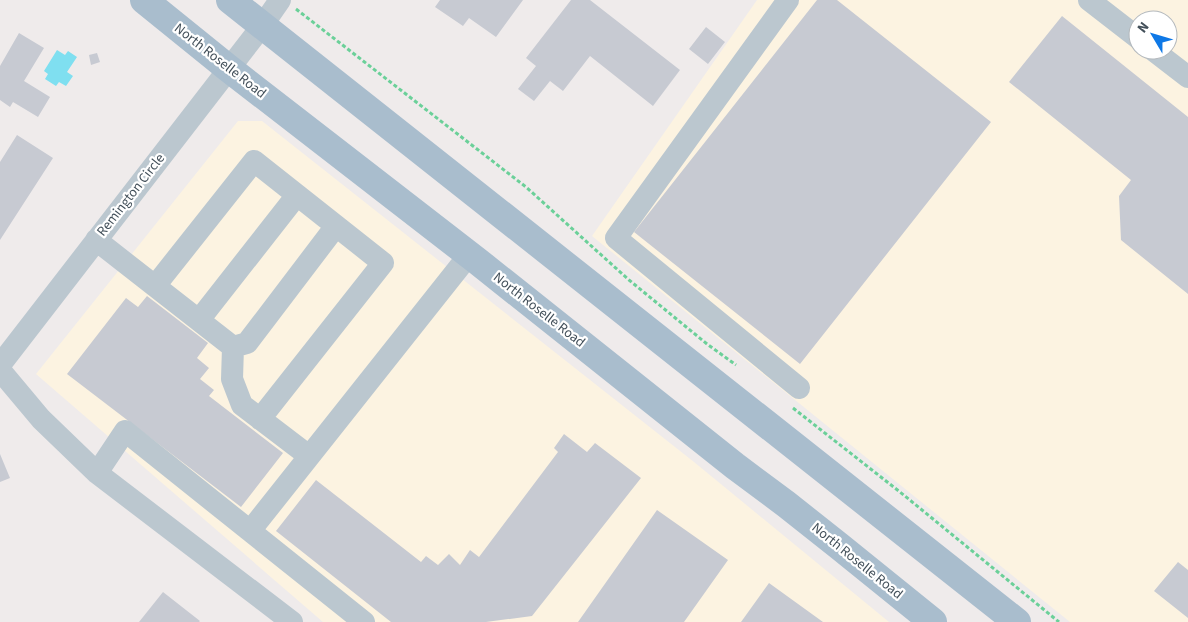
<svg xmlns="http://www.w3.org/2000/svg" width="1188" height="622" viewBox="0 0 1188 622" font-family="'Source Sans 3',sans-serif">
<rect width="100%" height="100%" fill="#efebeb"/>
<path fill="#fcf3e1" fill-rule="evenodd" d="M757,0H1188V622H1070L592,236ZM1138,20H1168V50H1138Z
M238,121H262L694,462L889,622H323L36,374Z"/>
<path fill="#7fdff0" d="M57,50L65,55L68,51L77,57L67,72L73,76L66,86L59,82L56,86L45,79L48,74L44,71Z"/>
<path fill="#c7cad2" d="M440,0H523L496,37L469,18L463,26L435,7Z
M571,0H590L680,70L653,106L590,56L563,91L550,81L534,101L518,89L536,66L526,58Z
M817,0H837L991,122L800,364L634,232Z
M1062,16L1188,117V294L1121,240L1119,196L1131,180L1009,82Z
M706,27L725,42L708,64L689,49Z
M19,33L44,48L24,81L50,97L38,117L13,102L10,107L0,100V66Z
M97,53L100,62L91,65L89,55Z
M17,135L53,158L0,240V162Z
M147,296L208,343L197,358L209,368L200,379L214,390L209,396L283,453L241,507L67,374L126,298L138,307Z
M564,434L587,452L595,443L641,478L532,616L486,622H391L276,531L316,480L421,562L426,556L438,565L449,554L460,565L470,550L479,557L558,452L554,448Z
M0,454L10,478L0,482Z
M657,510L728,560L684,622H578Z
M1178,562L1188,570V618L1154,591Z
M769,583L823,622H741Z
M163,592L200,621L199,622H139Z"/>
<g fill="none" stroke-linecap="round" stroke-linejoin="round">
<path stroke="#6bd099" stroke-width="3" stroke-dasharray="4 2.5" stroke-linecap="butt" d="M296,9L526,187L629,280L707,344L736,365
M793,408L900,492L1059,622"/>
<path stroke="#bbc7cf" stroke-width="22" d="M788,0L616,238L799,388
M1089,0L1138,38
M1153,50L1188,77
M96,240L233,347L232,379L242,405L309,456
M155,286L254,161L383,263L260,419
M199,320L297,195
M233,347L247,343L336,226
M0,365L262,26L280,0
M0,370L41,419L97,473L292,622
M97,473L125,431L364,622
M250,531L469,255"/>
<path stroke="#a9bdcd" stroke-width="28" d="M144,0L228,68L476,260L735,466L786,504L839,546L933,622
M230,0L1017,622"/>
</g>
<g text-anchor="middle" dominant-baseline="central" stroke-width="4.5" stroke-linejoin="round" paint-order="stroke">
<g font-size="14" fill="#43505a" stroke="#fff">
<text transform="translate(220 61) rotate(38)">North Roselle Road</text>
<text transform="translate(131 195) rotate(-52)">Remington Circle</text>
<text transform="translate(539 310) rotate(38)">North Roselle Road</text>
<text transform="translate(857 561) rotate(39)">North Roselle Road</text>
</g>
</g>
<g transform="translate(1153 35) rotate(308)"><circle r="24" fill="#ffffff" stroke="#b4b9bd"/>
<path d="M0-4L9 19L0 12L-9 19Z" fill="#0e78e6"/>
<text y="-8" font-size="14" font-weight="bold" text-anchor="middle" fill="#43505a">N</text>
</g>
</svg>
